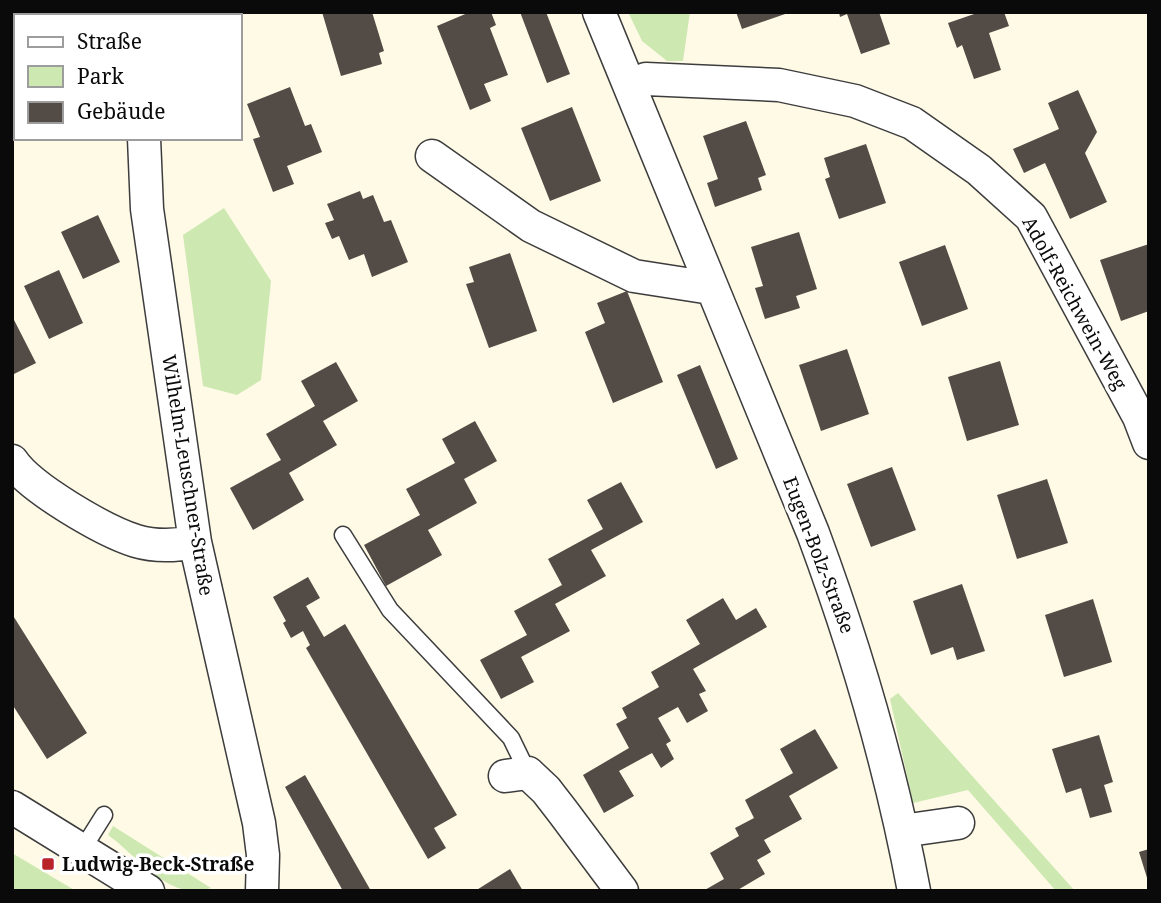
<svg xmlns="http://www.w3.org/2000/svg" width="1161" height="903" viewBox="0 0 1161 903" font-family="'Noto Serif',serif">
<rect width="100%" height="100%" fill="#fffae6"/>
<path fill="#cee8b1" d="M628,12H690L683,61H667L642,41Z
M224,208L271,281L261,380L237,395L203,386L183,235Z
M898,693L1075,891H1056L968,790L913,803L890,699Z
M113,826L211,888C169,903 138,856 108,835Z
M12,853L76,891H12Z"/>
<path fill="#524b46" d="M322,12H372L384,51L379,53L382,64L341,76Z
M470,12H491L496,25L490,28L508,75L484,84L491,101L470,110L437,26Z
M520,12H546L570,74L547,83Z
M736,12H788V13L742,29Z
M839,12H879L890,44L861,54L847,14L840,17Z
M980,12H1004L1009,26L989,33L1001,70L974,79L962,45L957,48L948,23Z
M16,79V138H20L12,142V80Z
M290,87L305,126L311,124L322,152L287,166L294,184L273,192L253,139L260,137L247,104Z
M1078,90L1097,132L1085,153L1107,202L1070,219L1045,163L1024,173L1013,149L1059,129L1048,103Z
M572,107L601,181L550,201L521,128Z
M746,121L766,175L758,178L762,190L715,207L707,183L718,179L703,136Z
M866,144L886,203L839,219L825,179L830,177L824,158Z
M360,191L363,199L373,195L384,222L391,220L408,262L372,277L364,254L349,260L339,236L332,239L325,223L334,220L327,204Z
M98,215L120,262L83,279L61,232Z
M799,232L817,289L796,296L800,308L765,319L755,288L763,286L751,247Z
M1149,244V311L1121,321L1100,260Z
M945,245L968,309L922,326L899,262Z
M510,253L537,331L489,348L466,284L474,282L469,267Z
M59,270L83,323L49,339L24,286Z
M627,291L663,382L613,403L585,332L605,323L597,303Z
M12,316L36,363L12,375Z
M847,349L869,414L821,431L799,365Z
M1000,361L1019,425L967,441L948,377Z
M336,362L358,401L323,421L337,445L289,473L304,500L253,530L230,488L281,460L266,434L315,406L301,381Z
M700,365L738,459L716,469L677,375Z
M475,421L497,461L464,479L477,503L428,530L442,555L386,586L364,545L420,515L406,489L455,463L442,439Z
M892,467L916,530L871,547L847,484Z
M1047,479L1068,543L1017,559L997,495Z
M621,482L643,522L591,550L606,576L555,604L570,631L521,657L534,682L501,699L480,660L527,635L514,611L562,585L548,559L603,529L587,500Z
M308,577L320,598L306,606L324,637L345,624L457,815L434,828L446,848L428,859L306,648L310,645L303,631L291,638L283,623L286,621L273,597Z
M962,584L985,651L957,660L953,647L931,655L913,601Z
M723,598L736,620L756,608L767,627L693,669L706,691L699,694L708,711L687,723L678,707L658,718L671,741L666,744L674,759L661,768L652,753L619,771L634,796L604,813L583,775L629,748L616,724L627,718L622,708L659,687L651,672L700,644L686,620Z
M1093,599L1112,662L1064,677L1045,615Z
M12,614L87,733L47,759L12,704Z
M815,729L838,768L789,796L802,819L764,840L771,852L757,860L765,874L736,891H703L724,879L710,853L739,836L735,828L754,818L745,800L793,773L780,749Z
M1099,735L1113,782L1104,785L1112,812L1090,818L1081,788L1066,793L1052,749Z
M305,775L371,891H343L285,787Z
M1149,849V881H1148L1139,852Z
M510,869L523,891H475Z"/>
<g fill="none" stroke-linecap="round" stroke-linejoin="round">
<g stroke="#3d3d3d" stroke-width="19">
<path id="lane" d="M343,535L390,610L511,738L528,773
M82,850L104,815"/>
</g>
<g stroke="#3d3d3d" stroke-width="35">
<path id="street" d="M142,12V16
M599,12L813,533C856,649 891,768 914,891
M630,85L646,79L779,85L855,101L912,123L979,170L1031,217L1139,417L1149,443
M144,138L147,209L195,542L259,823L263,855L262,891
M432,156L531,226L634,276L711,288
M12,461C30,488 104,531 136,541C156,547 175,546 195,542
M505,776L528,773L546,790L563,812L622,891
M12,807L148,891
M902,831L958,823"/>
</g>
<use href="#lane" stroke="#fff" stroke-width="16"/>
<use href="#street" stroke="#fff" stroke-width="32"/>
</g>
<rect fill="#b8232a" stroke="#fff" stroke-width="2.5" x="41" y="857" width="14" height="14" rx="3.5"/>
<g text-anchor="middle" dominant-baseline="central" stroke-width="7" stroke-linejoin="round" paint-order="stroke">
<g font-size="19" fill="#0a0a0a" stroke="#fff">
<text transform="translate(1075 303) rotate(61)">Adolf-Reichwein-Weg</text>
<text transform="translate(188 475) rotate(81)">Wilhelm-Leuschner-Straße</text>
<text transform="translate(819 555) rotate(69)">Eugen-Bolz-Straße</text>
</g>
<g font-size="19" font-weight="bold" fill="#0a0a0a" stroke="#fff" text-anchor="start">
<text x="62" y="864">Ludwig-Beck-Straße</text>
</g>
</g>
<rect width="1161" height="903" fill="none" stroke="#0a0a0a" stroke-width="28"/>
<rect x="14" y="14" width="228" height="126" fill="#ffffff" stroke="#9d9d9d" stroke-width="2"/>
<rect x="28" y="37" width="35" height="10" fill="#ffffff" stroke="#9d9d9d" stroke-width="2"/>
<text x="77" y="49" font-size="21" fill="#0a0a0a">Straße</text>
<rect x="28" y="66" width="35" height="21" fill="#cee8b1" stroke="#9d9d9d" stroke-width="2"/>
<text x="77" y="84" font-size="21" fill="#0a0a0a">Park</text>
<rect x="28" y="102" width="35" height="21" fill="#524b46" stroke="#9d9d9d" stroke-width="2"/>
<text x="77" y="119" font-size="21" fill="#0a0a0a">Gebäude</text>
</svg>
